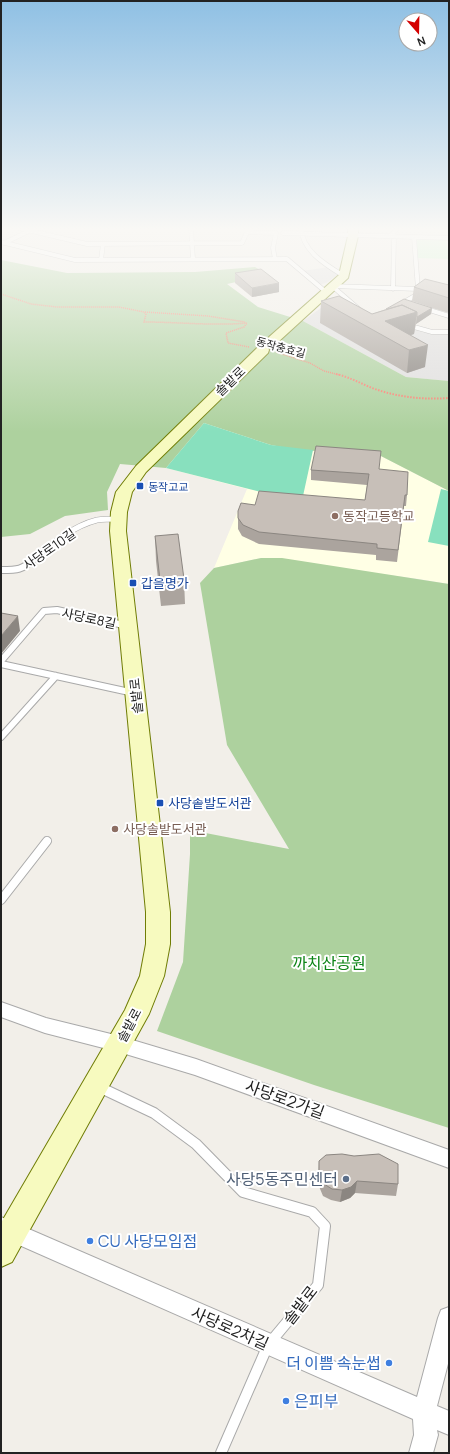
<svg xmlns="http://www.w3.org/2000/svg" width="450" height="1454" viewBox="0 0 450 1454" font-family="Manrope,'Noto Sans KR',sans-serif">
<rect width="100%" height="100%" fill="#f2efe9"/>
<path fill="#e0dfdf" d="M329,267L339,274L326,283L318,285L302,271Z
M332,300L364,314L425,333H449V381L406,377L303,321Z"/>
<path fill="#ffffe5" d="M204,423L271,445L297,450L377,454L449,491V584L419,579L261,558L214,568L247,489L166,468Z"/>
<path fill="#add19e" d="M1,260L67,273L195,272L255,267L269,275L227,284L258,307L303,321L406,377L449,381V491L377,454L297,450L271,445L204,423L166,468L120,464L107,492L108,510L65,516L30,534L1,537Z
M261,558H282L449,584V1128L314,1085L157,1031L183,962L190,854V830L289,849L227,745L200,583L214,568Z"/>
<path fill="#c8facc" d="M416,238L446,239L449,259L417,258Z"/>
<path fill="#88e0be" d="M204,423L271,445L313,450L303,496L261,492L166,468Z
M441,489L449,491V546L428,542Z"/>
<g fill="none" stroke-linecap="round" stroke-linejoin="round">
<path stroke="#c8c6c1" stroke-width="12" stroke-dasharray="12 6" stroke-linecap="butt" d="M263,350L273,340"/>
<g stroke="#a9a9a9" stroke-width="5">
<path id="lane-far4" d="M19,228L87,244L242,243L249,228
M191,228L193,259
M301,228C302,251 326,265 344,276
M248,232L276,233L273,248L275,259
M283,233L449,238
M390,236L398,228
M414,237L418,289H422
M1,242L75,260L287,259L326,292
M4,243L31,230
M101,260L103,244
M332,286L418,289V294L399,305
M332,286L361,311
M393,289L394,236
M423,308L449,316
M407,325L432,332H449"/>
</g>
<g stroke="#a9a9a9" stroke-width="6">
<path id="lane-far3" d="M33,560C51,544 73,526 97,520C104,519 112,519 119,519"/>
</g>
<g stroke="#a9a9a9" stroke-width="8">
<path id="lane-far2" d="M1,570C18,570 22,570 34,559
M1,661L44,611L57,610L128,626
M1,664L134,693
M1,737L56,676"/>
</g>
<g stroke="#a9a9a9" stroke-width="10">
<path id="lane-far1" d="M1,900L47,841"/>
</g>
<g stroke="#a9a9a9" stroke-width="12">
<path id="lane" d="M99,1087L154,1113L196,1144L243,1192L312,1212L325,1226L318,1285L268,1345L221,1453"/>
</g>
<g stroke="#a9a9a9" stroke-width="2">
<path id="street" d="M1,1002L46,1018L119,1036L196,1059L449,1150V1168L195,1075L119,1052L45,1033L1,1017Z
M1,1217L417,1397L438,1318L441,1310L449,1307V1360L437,1406L449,1411V1435L437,1430L438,1435L433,1453H409L414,1435L413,1419L1,1237Z"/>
</g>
<g stroke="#707d05" stroke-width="2">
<path id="secondary" d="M348,228H358V236L348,278L277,343H269L267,340L269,337L339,275L348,236Z
M263,346L268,347L269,350L268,353L146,472L132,492L127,512L126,531L170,912V944L164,976L149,1014L12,1262L1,1267V1223L125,1010L140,976L146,944V912L110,531L111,512L116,492L136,466L258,347Z"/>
</g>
<path stroke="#fa8072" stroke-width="1.5" stroke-dasharray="1 1" stroke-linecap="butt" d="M1,294L31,304L57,307H119L144,312L146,314L144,322C178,322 213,326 247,323L244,327L226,333L228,343L249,347
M145,312L208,316L245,322
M276,352L310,363L324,371L340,375"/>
<path stroke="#fa8072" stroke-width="2" stroke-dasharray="1.5 1.5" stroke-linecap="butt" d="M336,374C349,377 360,383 372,388C397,397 422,400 449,398"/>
<use href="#lane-far4" stroke="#fff" stroke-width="4"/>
<use href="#lane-far3" stroke="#fff" stroke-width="5"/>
<use href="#lane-far2" stroke="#fff" stroke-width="6"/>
<use href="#lane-far1" stroke="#fff" stroke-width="8"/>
<use href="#lane" stroke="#fff" stroke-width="10"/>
<use href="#street" fill="#fff" fill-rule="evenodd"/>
<use href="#secondary" fill="#f7fabf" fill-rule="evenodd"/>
</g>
<path fill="#aba49e" d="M235,273L279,292L252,297L235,283Z
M449,285V313L432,308L431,314L416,324L414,334L411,335L425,367L407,373L320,323L321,301L372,314L386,309L430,307L412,301L414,287Z
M379,469L407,495L406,506H404L397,562L376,560V555L259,544L242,536L238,529V511L255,505L365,500L367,485L311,480V470Z
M155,536L184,579L185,604L161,606L156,561Z
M319,1161L398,1184L396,1196L355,1193L350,1198L340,1202L331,1200L323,1196L318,1184Z"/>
<path fill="#8b8681" d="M279,283V292L252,297V288Z
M432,308L431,314L416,324L417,317Z
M417,312L414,334L392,341L385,321Z
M428,345L425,367L407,373L409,350Z
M18,616L20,631L1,654V636Z
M357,1181L355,1193L350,1198L340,1202L342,1190Z"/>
<path fill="#c7bfb8" stroke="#8b8681" d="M261,269L279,283L252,288L235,273Z
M425,279L449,285V298L414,287Z
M339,296L372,314L402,305L417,312L385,321L428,345L409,350L321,301Z
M404,299L432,308L417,317V312L402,305L387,309H386Z
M316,446L381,451L379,469L408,472L407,495H405L398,550L377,548V544L259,532L243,525L238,518V511L241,503L255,505L259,491L365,500L369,474L311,470Z
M178,534L184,579L160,580L155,536Z
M1,613L18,616L1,636Z
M342,1154L354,1156L379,1154L398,1164V1184L357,1181L351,1187L342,1190L332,1189L324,1184L319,1172V1161L326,1155Z"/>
<linearGradient id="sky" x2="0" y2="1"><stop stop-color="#8fc0e4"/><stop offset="0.53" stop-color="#f9f8f5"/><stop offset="1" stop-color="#f9f8f5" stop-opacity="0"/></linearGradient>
<rect width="450" height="432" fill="url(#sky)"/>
<g fill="#1a4fb4" stroke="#fff" stroke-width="1.5">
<rect x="136" y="482" width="8" height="8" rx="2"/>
<rect x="129" y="579" width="8" height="8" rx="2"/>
<rect x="156" y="799" width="8" height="8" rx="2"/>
</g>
<g fill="#8d6e63" stroke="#fff" stroke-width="1.5">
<circle cx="335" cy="516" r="4"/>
<circle cx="115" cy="829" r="4"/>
</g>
<circle fill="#5c6f8a" stroke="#fff" stroke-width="1.5" cx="346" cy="1179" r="4"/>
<g fill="#3f7fe0" stroke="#fff" stroke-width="1.5">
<circle cx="90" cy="1241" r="4"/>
<circle cx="389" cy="1363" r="4"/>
<circle cx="286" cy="1401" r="4"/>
</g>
<g text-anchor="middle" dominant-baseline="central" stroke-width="4" stroke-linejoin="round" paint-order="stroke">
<g font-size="11" fill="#222" stroke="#fff">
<text transform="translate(281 347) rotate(15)">동작충효길</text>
</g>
<g font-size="11" fill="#164399" stroke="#fff" text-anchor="start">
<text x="148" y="486">동작고교</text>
</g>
<g font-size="13" fill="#222" stroke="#fff">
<text transform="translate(230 381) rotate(-44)">솔밭로</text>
<text transform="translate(49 549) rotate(-35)">사당로10길</text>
<text transform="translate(89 618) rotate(12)">사당로8길</text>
<text transform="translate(136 696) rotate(-96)">솔밭로</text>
<text transform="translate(129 1025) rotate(-62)">솔밭로</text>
</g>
<g font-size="13" fill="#785e54" stroke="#fff" text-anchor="start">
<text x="343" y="516">동작고등학교</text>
<text x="123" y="829">사당솔밭도서관</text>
</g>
<g font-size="13" fill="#164399" stroke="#fff" text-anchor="start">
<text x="141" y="583">갑을명가</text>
<text x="168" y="803">사당솥발도서관</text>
</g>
<g font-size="16" fill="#0c8416" stroke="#fff">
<text x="329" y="963">까치산공원</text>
</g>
<g font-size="16" fill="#222" stroke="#fff">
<text transform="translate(285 1099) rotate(20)">사당로2가길</text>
<text transform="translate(300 1305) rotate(-52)">솔밭로</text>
<text transform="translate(230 1328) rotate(24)">사당로2차길</text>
</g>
<g font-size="16" fill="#4e5e75" stroke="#fff" text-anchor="end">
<text x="338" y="1179">사당5동주민센터</text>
</g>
<g font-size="16" fill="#366cbe" stroke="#fff" text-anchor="start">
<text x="98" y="1241">CU 사당모임점</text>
<text x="381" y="1363" text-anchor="end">더 이쁨 속눈썹</text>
<text x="294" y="1401">은피부</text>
</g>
</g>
<rect width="450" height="1454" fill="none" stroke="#222222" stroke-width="4"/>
<g transform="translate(418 32) rotate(160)"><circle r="19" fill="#ffffff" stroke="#a7a7a7"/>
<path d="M0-3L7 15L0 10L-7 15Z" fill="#d40000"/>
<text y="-6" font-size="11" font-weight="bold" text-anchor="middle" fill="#222222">N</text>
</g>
</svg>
